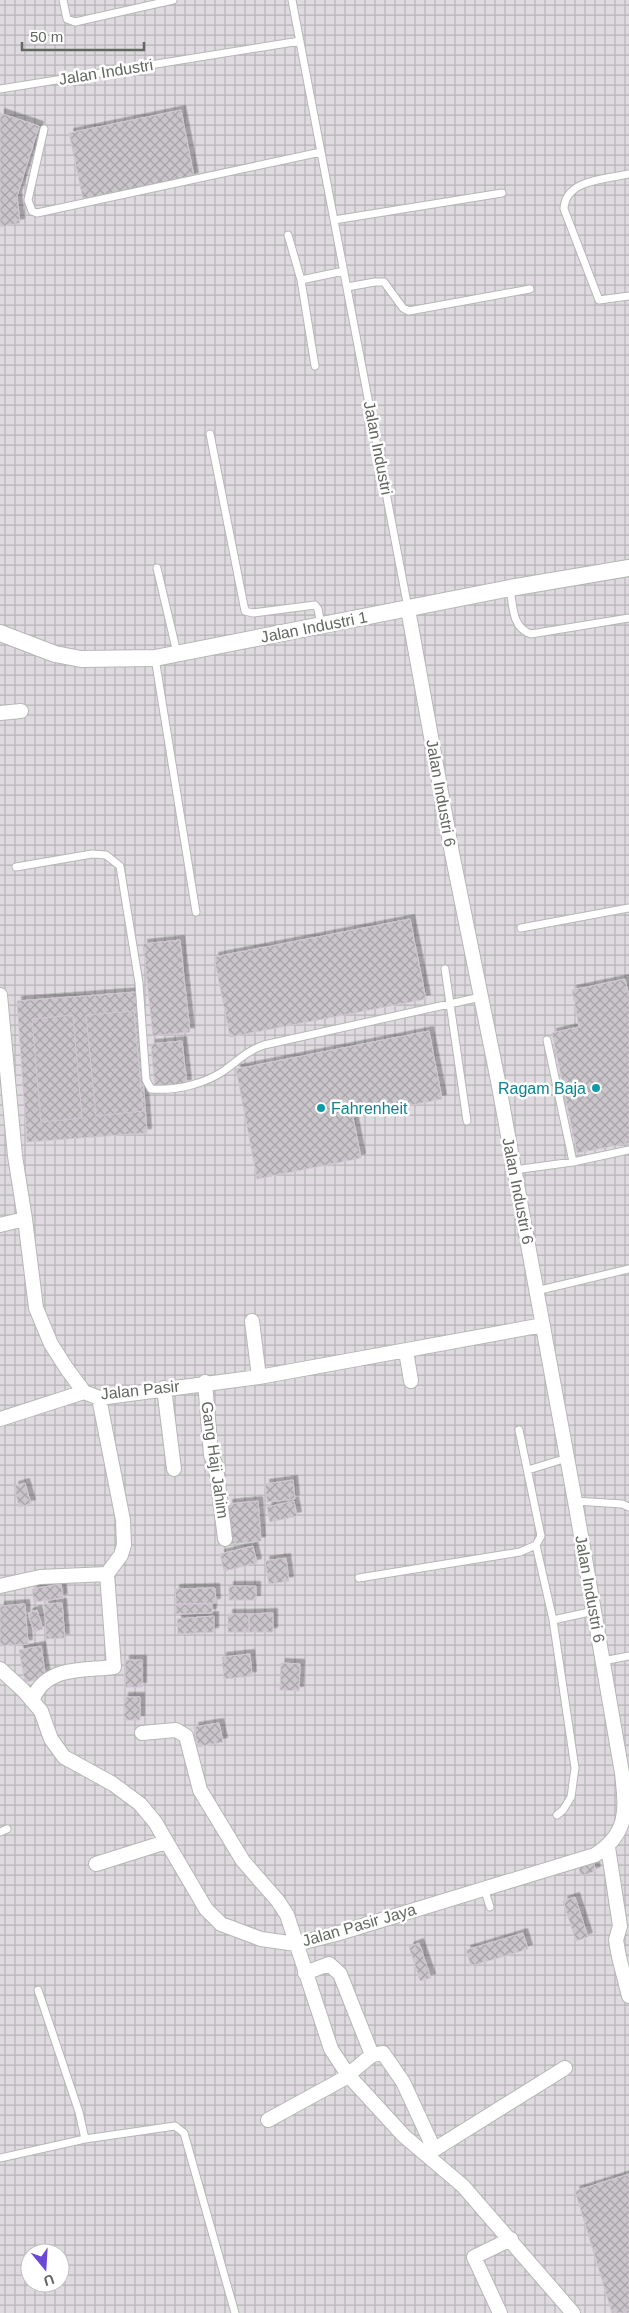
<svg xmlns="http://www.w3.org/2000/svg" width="629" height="2313" viewBox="0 0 629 2313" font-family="Arial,sans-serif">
<defs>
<pattern id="industrial-grid" width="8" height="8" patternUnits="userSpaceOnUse" patternTransform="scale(1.25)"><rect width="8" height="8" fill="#dedadf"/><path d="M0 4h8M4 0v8" fill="none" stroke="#b7b5b8"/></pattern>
<pattern id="building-cross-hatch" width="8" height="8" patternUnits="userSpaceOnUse" patternTransform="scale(1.25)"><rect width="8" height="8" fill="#cac5cb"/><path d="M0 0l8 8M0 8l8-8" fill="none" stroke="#a7a4a8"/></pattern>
<filter id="shadow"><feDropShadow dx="4.5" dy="-4.5" stdDeviation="0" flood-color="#0004"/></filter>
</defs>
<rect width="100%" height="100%" fill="#efe9f0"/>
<path fill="url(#industrial-grid)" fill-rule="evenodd" d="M0,0H629V2313H0ZM30,2253H60V2283H30Z"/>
<path fill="url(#building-cross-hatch)" stroke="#d2c7d4" filter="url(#shadow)" d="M181,110L194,177L83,199L69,133Z
M0,113L39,126L17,196L20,223L0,227Z
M410,919L426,999L230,1037L214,957Z
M180,940L190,1032L153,1036L143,944Z
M625,979L629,997V1143L577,1153L552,1033L579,1027L572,990Z
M137,992L147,1133L27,1142L17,1001Z
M134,1011L143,1111L96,1116L86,1015Z
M73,1015L82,1118L41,1122L32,1019Z
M429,1031L442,1099L353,1117L361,1158L257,1179L236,1069Z
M182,1041L187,1084L155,1088L151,1044Z
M293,1480L295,1499L267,1502L265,1484Z
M25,1483L31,1504L19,1507L14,1486Z
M258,1501L261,1541L231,1544L228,1504Z
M294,1501L297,1516L270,1522L267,1507Z
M253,1546L257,1563L224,1571L220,1554Z
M286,1558L289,1581L269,1584L265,1561Z
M61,1584L63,1598L34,1602L32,1589Z
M229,1586H256V1600H229Z
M215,1588L216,1603L176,1604L175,1589Z
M62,1603L65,1638L46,1639L44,1604Z
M25,1604L28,1644L0,1646V1606Z
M176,1604H212V1613L176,1614Z
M37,1610L43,1629L34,1632L28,1613Z
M273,1613V1632H249V1614Z
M228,1614H249V1632H228Z
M214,1616V1632L178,1634L177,1619Z
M41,1646L46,1678L25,1682L19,1650Z
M250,1654L252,1676L224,1679L222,1657Z
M125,1660H142V1687H125Z
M281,1663L300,1664L299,1691L280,1690Z
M124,1697H140V1720H124Z
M219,1723L223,1742L198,1747L194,1727Z
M593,1860L596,1871L581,1876L578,1865Z
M575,1897L588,1937L576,1941L563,1901Z
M523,1933L528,1949L471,1966L466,1950Z
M419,1943L431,1978L420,1981L409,1947Z
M629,2174V2313H612L575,2191Z"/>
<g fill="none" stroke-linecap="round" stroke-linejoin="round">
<g stroke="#b4b9b3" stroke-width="9">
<path id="service" d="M63,0L67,19L75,22L173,0
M292,0L408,608
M0,89L300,41
M44,129L28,200L32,211L37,213L321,152
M629,174C607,179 565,179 564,209L599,300L629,296
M334,220L502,193
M288,235L301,280L315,366
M301,280L344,271
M347,287L375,282H384L403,308L409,311L530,289
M210,434L245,611L253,613L315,605L318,609L321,625
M157,568L177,653
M510,588C513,606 512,628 531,634L629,618
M155,658L196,912
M16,867L92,854L106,855L120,866L139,983L146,1080L151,1089C176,1091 205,1084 225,1070C240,1059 247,1051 264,1045L481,997
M521,928L629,908
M445,969L467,1121
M547,1040L573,1162
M514,1170L573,1162L629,1150
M536,1291L629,1269
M528,1470L567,1458
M575,1501L622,1504L629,1507
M536,1545L553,1620L575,1768L571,1797L563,1810L557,1815
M359,1578L520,1552L536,1545L541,1536L519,1430
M553,1620L594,1611
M603,1661L629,1656
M0,1832L7,1829
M484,1888L490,1907
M85,2139L175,2126L184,2133L235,2313
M0,2158L85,2139L79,2112L38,1990"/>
</g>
<g stroke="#b4b9b3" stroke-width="16">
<path id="minor" d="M0,713L21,711
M0,995L15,1156L25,1219L36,1308L51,1344L67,1369L84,1392L99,1398L259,1377L543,1325
M0,1225L25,1219
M252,1321L259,1377
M406,1351L411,1381
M205,1382L211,1455L216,1466L225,1539
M164,1388L174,1469
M0,1419L84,1392
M0,1586L40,1577L107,1574L121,1555L124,1545L123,1520L99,1398
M0,1669L23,1690L41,1711L51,1739L64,1757L113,1784L140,1804L155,1822L206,1909L221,1924L261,1939L296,1944L336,1934L595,1855C629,1833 626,1810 622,1773L575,1501L498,1081L452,853L408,609
M32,1701C45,1665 84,1671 114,1667L107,1574
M142,1733L176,1730L186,1736L200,1790L243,1861L278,1901L287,1915L331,2049L348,2075L404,2136L463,2186L573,2313
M608,1847L620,1926L616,1940L619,1957L629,1996
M96,1864L166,1842
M305,1973L329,1964L340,1974L372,2055
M268,2120L343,2079L372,2055L383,2053L403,2082L434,2149
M427,2154L565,2068
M500,2313L474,2257L511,2239"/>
</g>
<g stroke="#b4b9b3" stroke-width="18">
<path id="tertiary" d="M0,633L55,654L81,659L155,658L510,588L629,568"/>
</g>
<use href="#service" stroke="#fff" stroke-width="7"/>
<use href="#minor" stroke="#fff" stroke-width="14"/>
<use href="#tertiary" stroke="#fff" stroke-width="16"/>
</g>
<g fill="#0f9aa8" stroke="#fff" stroke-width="2">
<circle cx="596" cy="1088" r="5"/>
<circle cx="321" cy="1108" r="5"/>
</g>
<g text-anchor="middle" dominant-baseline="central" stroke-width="5" stroke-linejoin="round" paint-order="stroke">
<g font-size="16" fill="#626760" stroke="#fff">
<text transform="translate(106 72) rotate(-9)">Jalan Industri</text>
<text transform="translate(378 448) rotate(79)">Jalan Industri</text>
<text transform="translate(314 627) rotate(-11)">Jalan Industri 1</text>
<text transform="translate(441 793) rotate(80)">Jalan Industri 6</text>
<text transform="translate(518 1191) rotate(79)">Jalan Industri 6</text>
<text transform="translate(140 1390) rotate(-6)">Jalan Pasir</text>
<text transform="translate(215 1460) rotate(82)">Gang Haji Jahim</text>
<text transform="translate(590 1589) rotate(80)">Jalan Industri 6</text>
<text transform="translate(359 1925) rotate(-16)">Jalan Pasir Jaya</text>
</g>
<g font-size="16" fill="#0d838f" stroke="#fff" text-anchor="end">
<text x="586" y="1088">Ragam Baja</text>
<text x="331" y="1108" text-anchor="start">Fahrenheit</text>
</g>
</g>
<g transform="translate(45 2268) rotate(162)"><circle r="24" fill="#ffffff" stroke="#c0c2bf"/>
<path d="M0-4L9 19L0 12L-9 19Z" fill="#6b48d6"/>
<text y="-8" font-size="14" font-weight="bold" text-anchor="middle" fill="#626760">U</text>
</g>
<path d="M22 42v8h122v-8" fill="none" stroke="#626760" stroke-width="2.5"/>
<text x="30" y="42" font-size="15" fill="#626760" stroke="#ffffff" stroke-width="4" paint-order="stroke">50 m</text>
</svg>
